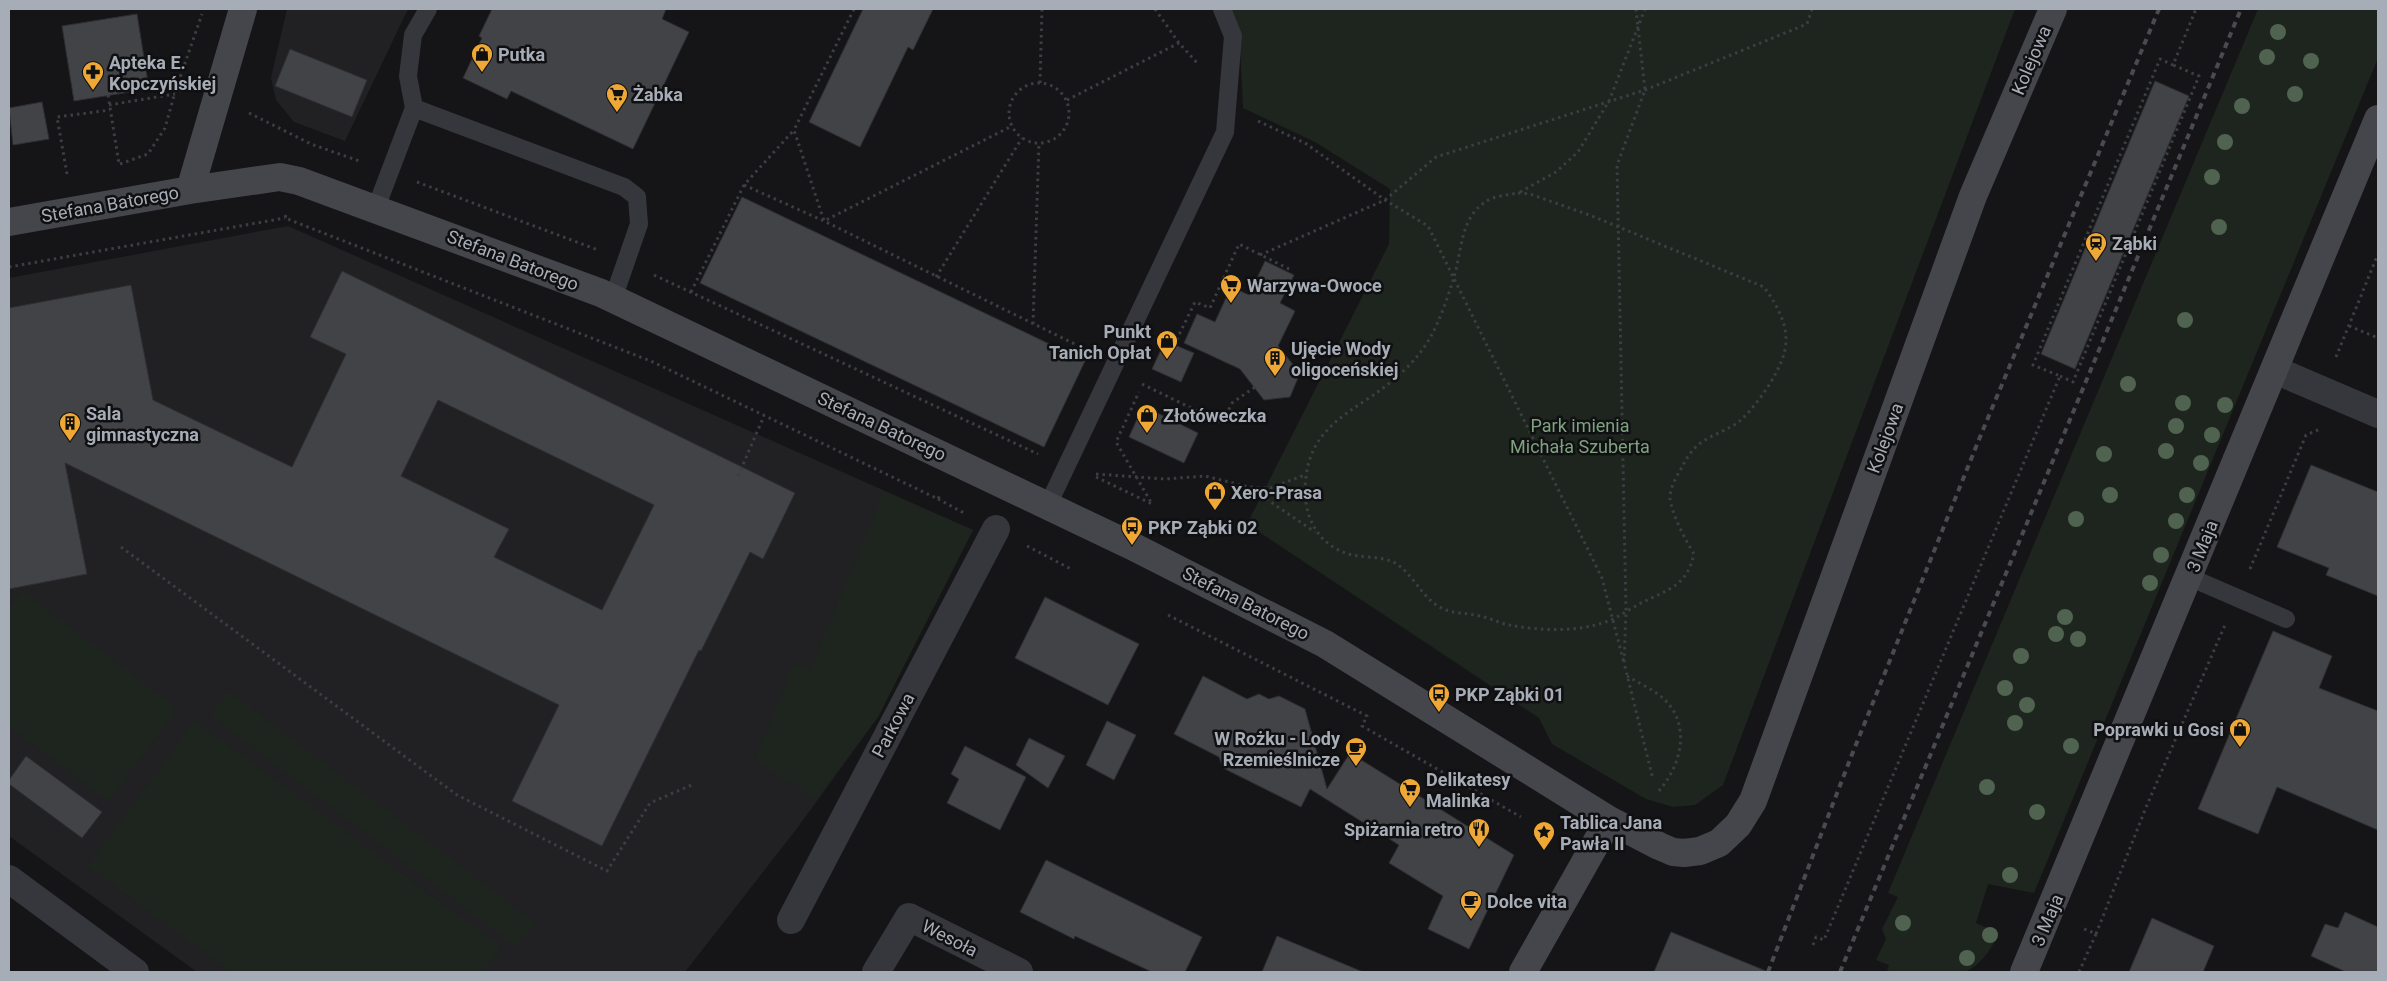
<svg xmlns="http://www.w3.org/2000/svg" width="2387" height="981" viewBox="0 0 2387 981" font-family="Roboto,sans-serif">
<rect width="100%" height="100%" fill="#151517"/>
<path fill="#212124" d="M287,9H408L345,141L294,122L276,100L271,78Z
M288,226L973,530L878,717L798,827L685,972H197L9,836V278Z"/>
<path fill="#1d251e" d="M1228,9H2015L1723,785L1695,805L1673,807L1646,799L1552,744L1539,718L1247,524L1389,244L1390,189L1315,142L1243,108L1240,45Z
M2258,9H2378V58L2034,893L1988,884L1976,923L1999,933C1991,949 1981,966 1964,972H1891L1887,970L1889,965L1876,960L1886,939L1882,929L1898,897L1888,893Z
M884,491L973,530L878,717L816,799L755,760L793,664L810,670Z
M22,591L178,709L108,801L9,726V608Z
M228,691L535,923L517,947L210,715Z
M195,721L501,947L482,972H232L88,866Z"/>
<path fill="#414347" stroke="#2f2f33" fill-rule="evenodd" d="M492,9H666L662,19L689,32L633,149L511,91L507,99L463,78L482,38L479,36Z
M863,9H933L913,50L908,47L860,147L809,122Z
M137,14L149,89L74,101L62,26Z
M290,49L367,80L352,117L275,86Z
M2155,81L2189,96L2075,369L2041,354Z
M42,102L49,139L13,145L9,108Z
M742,197L1085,361L1044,447L700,283Z
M1265,261L1294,275L1280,303L1295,311L1278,346L1300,373L1290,397L1264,400L1240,369L1184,343L1197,314L1215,322L1231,287L1249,295Z
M342,271L795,493L763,559L750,552L701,651L699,650L602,846L512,801L559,705L65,463L87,574L9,589V308L131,285L153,400L292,467L346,354L310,337ZM438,400L654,505L602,610L494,557L509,529L401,476Z
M1165,341L1194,353L1181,382L1152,369Z
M1143,406L1198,433L1184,463L1129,437Z
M2311,465L2378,492V596L2326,575L2329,568L2277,547Z
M1045,597L1139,644L1108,705L1015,658Z
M2273,631L2332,656L2319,688L2378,711V830L2277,787L2258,834L2198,809Z
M1203,676L1247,699L1259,694L1269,699L1279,696L1305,709L1327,789L1350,753L1514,855L1469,949L1428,929L1443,896L1389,863L1399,845L1310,789L1301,807L1223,768L1219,757L1174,734Z
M1107,721L1136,735L1114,780L1086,765Z
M1029,738L1065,756L1048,788L1016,765Z
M965,746L1026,777L1000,830L947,803L959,779L951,774Z
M26,756L102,812L82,838L9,784V780Z
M1046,860L1202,937L1185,972H1152L1075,936L1074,939L1020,912Z
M2345,912L2378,927V972H2346L2311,956L2325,924L2338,928Z
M2152,918L2214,946L2203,972H2129Z
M1671,932L1766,971V972H1654Z
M1277,936L1363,972H1262Z"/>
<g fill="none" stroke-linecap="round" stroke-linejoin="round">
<path stroke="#3c3e43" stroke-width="3" stroke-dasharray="2.5 4" stroke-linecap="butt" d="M854,9L794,130L824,221L1012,126
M1155,9L1179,43L1199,65
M1636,9L1645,90L1617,165L1626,610L1624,663L1653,779
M1009 113a30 30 0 1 1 60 0a30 30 0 1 1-60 0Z
M1040,83L1042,9
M176,89L202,14
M108,95L119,164
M1067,100L1179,43
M109,105L175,94
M249,113L311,144L362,162
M1258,121L1305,143L1385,200L1428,226L1602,578L1624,663
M120,164L148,154L165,128L176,89L183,92
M67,174L57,117L110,110
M417,182L598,250
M744,185L824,221L1087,350
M1520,192L1556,172L1578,152L1609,101L1645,9
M1518,193L1530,194L1592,216L1764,287C1775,302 1787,322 1786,342C1785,366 1760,401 1743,418C1731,430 1711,434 1698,445C1691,451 1686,459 1682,467C1677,476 1670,487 1670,498C1671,513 1686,541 1694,554C1687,585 1670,589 1643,602C1633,607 1623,614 1613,619C1582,633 1541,631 1509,625C1499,623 1490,618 1480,616C1468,613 1457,614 1446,610C1421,601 1414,571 1391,561C1379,557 1364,557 1352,555C1316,546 1301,513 1306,477C1311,434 1339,418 1372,396C1394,381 1417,361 1430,338C1440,320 1448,297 1454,277C1462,251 1460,219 1485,202C1493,196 1508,195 1518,193Z
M286,215L285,218L653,362L938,499L941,493
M1260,255L1385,200L1436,157L1645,90L1807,24L1812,9
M9,267L285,218
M654,275L1038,454
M936,277L1022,138
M691,292L744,185L794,130
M1033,324L1039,143
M2349,326L2378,338
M1164,334L1177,339L1195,302L1210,308L1239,244L1291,270
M2336,357L2378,254
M2060,376L2073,382L2199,76L2173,65
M1142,384L1222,423L1232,403L1255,387
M1096,474L1165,479L1205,476L1249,487L1270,488L1305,475
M738,476L764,416
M1096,477L1152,504L1116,442L1139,392
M1250,488L1315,532
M938,499L964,513
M1027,546L1071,569
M121,547L457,795L607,871L650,803L694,784
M2250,569L2306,435L2320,429
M1168,615L1367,716L1362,726L1521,817
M1627,676C1639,683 1654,690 1664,699C1692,726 1681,767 1657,793
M2096,934L2147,805L2225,625
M1813,945L1816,937L1824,940L2060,376L2033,365L2160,59L2173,65L2196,9
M2079,972L2096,934L2082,928"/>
<path stroke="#36373c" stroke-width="18" d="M414,108L408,76L413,35L428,9
M376,208L414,108L624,187L637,197L639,224L613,299
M1048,505L1225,132L1233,36L1222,9
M2189,577L2286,619"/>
<path stroke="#36373c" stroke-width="28" d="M2275,370L2378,414
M9,879L135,972
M791,920L996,529
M876,972L909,917L1019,972"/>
<path stroke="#44464c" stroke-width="28" d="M190,190L243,9
M9,222L190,190L280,177L299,181L601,293L1132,546L1325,644L1609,820L1659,846L1673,852L1684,853L1700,851L1719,843L1738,825L1753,801L1973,196L2053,9
M1523,972L1609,820
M2024,972L2378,119"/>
<path stroke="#494b51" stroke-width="4" stroke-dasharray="6 5" stroke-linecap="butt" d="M1768,972L1851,757L1980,437L2159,9
M1840,972L2241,9"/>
</g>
<g fill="#4f6350">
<circle cx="2278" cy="32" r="8"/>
<circle cx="2267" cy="57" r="8"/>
<circle cx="2311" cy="61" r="8"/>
<circle cx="2295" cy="94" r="8"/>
<circle cx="2242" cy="106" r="8"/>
<circle cx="2225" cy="142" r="8"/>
<circle cx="2212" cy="177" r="8"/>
<circle cx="2219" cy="227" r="8"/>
<circle cx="2185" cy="320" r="8"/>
<circle cx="2128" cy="384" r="8"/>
<circle cx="2183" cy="403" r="8"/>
<circle cx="2225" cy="405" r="8"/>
<circle cx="2176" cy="426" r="8"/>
<circle cx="2212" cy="435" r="8"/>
<circle cx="2166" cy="451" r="8"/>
<circle cx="2104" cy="454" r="8"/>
<circle cx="2201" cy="463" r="8"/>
<circle cx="2110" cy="495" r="8"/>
<circle cx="2187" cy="495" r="8"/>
<circle cx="2076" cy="519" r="8"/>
<circle cx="2176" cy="521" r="8"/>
<circle cx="2161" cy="555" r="8"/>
<circle cx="2150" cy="583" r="8"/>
<circle cx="2065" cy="617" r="8"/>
<circle cx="2056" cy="634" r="8"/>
<circle cx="2078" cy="639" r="8"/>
<circle cx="2021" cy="656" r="8"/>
<circle cx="2005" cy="688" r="8"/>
<circle cx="2027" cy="705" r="8"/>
<circle cx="2015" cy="723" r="8"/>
<circle cx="2071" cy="746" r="8"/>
<circle cx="1987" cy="787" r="8"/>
<circle cx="2037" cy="812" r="8"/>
<circle cx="2010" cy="875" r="8"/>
<circle cx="1903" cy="923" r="8"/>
<circle cx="1990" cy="935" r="8"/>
<circle cx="1967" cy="958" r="8"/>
</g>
<defs>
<g id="shop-pin" transform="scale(1.125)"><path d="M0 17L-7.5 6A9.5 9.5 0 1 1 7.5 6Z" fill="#efa835" stroke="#101012"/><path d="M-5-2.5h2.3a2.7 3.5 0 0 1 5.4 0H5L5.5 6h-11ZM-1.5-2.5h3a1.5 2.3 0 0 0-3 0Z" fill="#111"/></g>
<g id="pharmacy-pin" transform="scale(1.125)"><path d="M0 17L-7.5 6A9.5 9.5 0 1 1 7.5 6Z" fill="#efa835" stroke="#101012"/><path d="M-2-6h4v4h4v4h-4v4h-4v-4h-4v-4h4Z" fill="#111"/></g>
<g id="supermarket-pin" transform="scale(1.125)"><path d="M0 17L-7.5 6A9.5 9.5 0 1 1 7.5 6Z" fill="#efa835" stroke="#101012"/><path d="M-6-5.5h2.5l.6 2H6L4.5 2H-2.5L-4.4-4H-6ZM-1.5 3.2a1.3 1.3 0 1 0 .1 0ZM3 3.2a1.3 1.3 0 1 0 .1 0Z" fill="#111"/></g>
<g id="station-pin" transform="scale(1.125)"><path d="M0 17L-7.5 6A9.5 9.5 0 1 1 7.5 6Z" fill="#efa835" stroke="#101012"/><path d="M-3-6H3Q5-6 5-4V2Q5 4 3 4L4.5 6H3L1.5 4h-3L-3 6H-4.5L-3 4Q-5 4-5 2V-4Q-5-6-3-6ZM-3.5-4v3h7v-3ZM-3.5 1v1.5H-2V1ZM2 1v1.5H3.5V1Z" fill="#111"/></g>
<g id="building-pin" transform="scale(1.125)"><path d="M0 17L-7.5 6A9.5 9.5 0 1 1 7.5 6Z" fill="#efa835" stroke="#101012"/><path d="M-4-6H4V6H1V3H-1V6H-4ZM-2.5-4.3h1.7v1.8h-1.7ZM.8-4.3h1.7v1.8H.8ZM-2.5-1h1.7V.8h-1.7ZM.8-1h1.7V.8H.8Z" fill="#111"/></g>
<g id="bus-pin" transform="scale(1.125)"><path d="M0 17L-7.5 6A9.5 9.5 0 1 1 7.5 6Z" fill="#efa835" stroke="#101012"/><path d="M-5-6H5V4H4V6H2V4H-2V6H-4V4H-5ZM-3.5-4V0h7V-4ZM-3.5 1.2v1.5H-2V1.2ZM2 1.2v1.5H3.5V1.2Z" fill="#111"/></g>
<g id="cafe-pin" transform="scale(1.125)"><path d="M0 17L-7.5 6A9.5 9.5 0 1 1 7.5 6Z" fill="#efa835" stroke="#101012"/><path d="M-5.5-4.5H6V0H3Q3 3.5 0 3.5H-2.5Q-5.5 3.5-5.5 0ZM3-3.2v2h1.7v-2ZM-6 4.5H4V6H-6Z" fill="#111"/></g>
<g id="restaurant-pin" transform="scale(1.125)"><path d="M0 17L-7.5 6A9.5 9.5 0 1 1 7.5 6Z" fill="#efa835" stroke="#101012"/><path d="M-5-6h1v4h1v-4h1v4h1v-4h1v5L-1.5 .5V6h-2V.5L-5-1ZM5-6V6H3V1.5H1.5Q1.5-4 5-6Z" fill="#111"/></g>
<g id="sight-pin" transform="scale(1.125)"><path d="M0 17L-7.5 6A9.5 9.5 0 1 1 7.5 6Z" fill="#efa835" stroke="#101012"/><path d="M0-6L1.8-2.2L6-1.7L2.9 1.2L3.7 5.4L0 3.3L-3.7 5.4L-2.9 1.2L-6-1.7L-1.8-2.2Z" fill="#111"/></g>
</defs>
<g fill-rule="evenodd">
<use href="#shop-pin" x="482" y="54"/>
<use href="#pharmacy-pin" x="93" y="72"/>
<use href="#supermarket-pin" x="617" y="94"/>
<use href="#station-pin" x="2096" y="243"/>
<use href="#supermarket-pin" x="1231" y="285"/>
<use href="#shop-pin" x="1167" y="341"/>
<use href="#building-pin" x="1275" y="358"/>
<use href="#shop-pin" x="1147" y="415"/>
<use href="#building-pin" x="70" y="423"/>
<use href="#shop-pin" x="1215" y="492"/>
<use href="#bus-pin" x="1132" y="527"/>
<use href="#bus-pin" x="1439" y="694"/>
<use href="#shop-pin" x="2240" y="729"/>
<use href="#cafe-pin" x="1356" y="748"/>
<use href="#supermarket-pin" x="1410" y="789"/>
<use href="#restaurant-pin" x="1479" y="829"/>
<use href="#sight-pin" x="1544" y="832"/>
<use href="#cafe-pin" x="1471" y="901"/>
</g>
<g text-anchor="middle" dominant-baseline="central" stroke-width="5" stroke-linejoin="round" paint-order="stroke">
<g font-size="18" font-weight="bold" fill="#a7adb7" stroke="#101012" text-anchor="start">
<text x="498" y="54">Putka</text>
<text x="109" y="62">Apteka E.<tspan x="109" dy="21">Kopczyńskiej</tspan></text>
<text x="633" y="94">Żabka</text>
<text x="2112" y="243">Ząbki</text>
<text x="1247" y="285">Warzywa-Owoce</text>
<text x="1151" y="331" text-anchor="end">Punkt<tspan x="1151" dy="21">Tanich Opłat</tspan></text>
<text x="1291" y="348">Ujęcie Wody<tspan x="1291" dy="21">oligoceńskiej</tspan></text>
<text x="86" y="413">Sala<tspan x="86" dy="21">gimnastyczna</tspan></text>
<text x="1163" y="415">Złotóweczka</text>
<text x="1231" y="492">Xero-Prasa</text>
<text x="1148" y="527">PKP Ząbki 02</text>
<text x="1455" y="694">PKP Ząbki 01</text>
<text x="2224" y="729" text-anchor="end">Poprawki u Gosi</text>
<text x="1340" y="738" text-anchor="end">W Rożku - Lody<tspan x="1340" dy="21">Rzemieślnicze</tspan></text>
<text x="1426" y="779">Delikatesy<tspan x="1426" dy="21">Malinka</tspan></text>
<text x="1560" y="822">Tablica Jana<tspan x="1560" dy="21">Pawła II</tspan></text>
<text x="1463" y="829" text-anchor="end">Spiżarnia retro</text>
<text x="1487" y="901">Dolce vita</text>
</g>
<g font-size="18" fill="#a7adb7" stroke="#101012">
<text transform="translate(2031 60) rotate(-67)">Kolejowa</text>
<text transform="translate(110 204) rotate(-10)">Stefana Batorego</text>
<text transform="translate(513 260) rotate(21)">Stefana Batorego</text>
<text transform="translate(882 426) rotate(25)">Stefana Batorego</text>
<text transform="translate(1885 438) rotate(-70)">Kolejowa</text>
<text transform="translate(2202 546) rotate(-68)">3 Maja</text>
<text transform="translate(1246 603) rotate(27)">Stefana Batorego</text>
<text transform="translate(893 725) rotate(-62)">Parkowa</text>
<text transform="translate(2047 920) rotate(-67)">3 Maja</text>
<text transform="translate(950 938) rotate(27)">Wesoła</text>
</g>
<g font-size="18" fill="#7ea27f" stroke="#101012">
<text x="1580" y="425">Park imienia<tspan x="1580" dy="21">Michała Szuberta</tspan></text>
</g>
</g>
<rect width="2387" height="981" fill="none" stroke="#a7adb7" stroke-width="20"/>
</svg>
